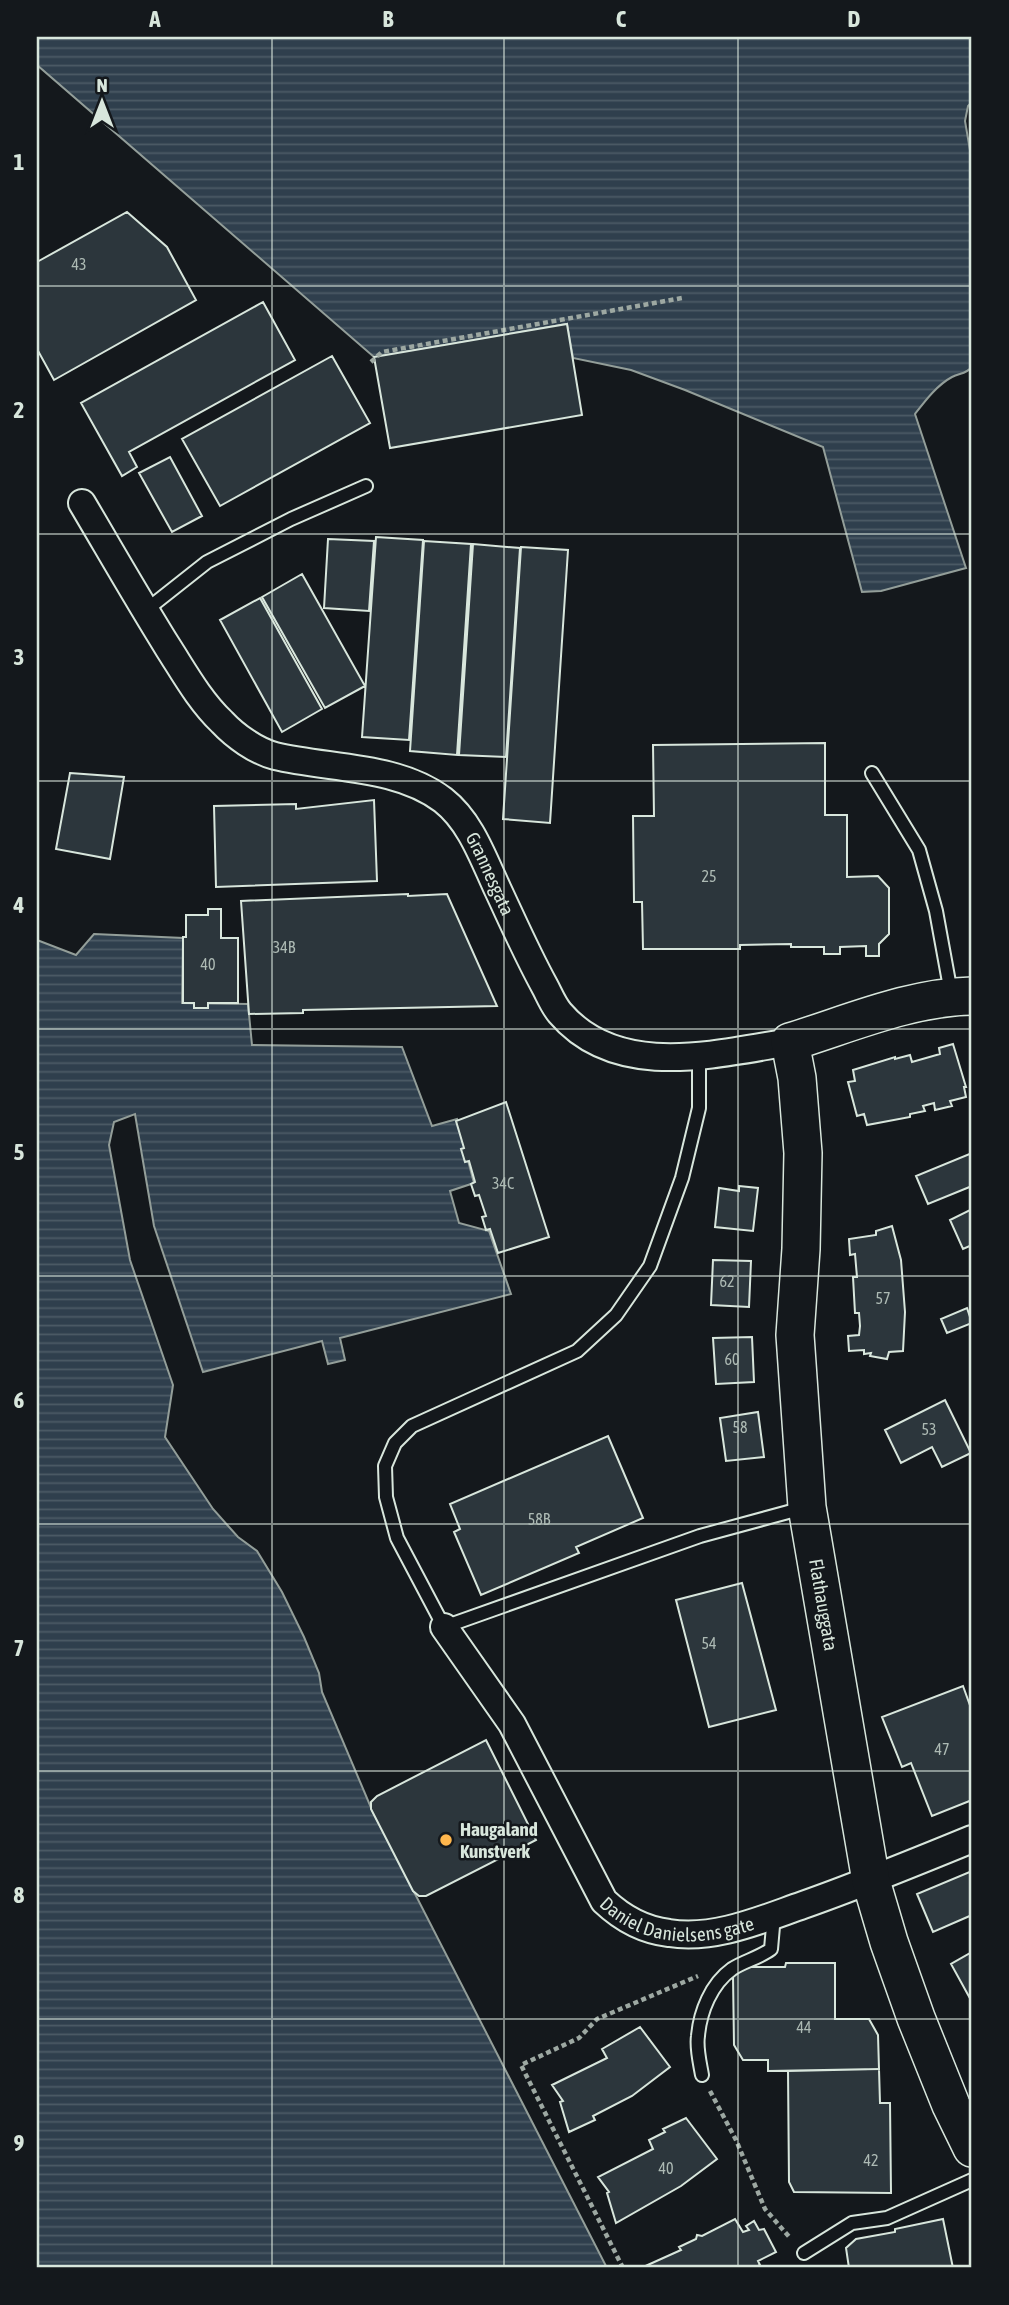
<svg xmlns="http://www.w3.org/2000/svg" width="1009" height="2305" viewBox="0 0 1009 2305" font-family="'Asap Condensed',sans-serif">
<defs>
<pattern id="water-rules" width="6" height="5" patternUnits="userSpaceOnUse" patternTransform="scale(1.75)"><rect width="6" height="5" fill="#2f3f4d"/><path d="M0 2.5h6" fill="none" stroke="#4c5b66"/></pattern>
</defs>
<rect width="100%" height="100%" fill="#14181c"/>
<path fill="url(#water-rules)" stroke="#939e99" stroke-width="2" d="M37,37H972V102L968,106L965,121L972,162V367C966,374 960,373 952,377C937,385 925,401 915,414L966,568L881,591L862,592L823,447L685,390L631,370L573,358L567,324L374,357L37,65Z
M94,934L183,938L182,1003L248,1004L252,1045L402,1047L432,1126L457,1119L474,1183L450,1191L459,1223L489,1231L511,1294L340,1338L345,1360L328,1364L322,1341L203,1372L154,1226L135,1114L114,1122L109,1145L130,1260L173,1385L165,1437L213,1509L238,1537L257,1551L282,1592L304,1637L319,1673L322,1692L372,1810L607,2268H37V940L76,955Z"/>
<path fill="#2c363c" stroke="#d8e6dc" stroke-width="2" d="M127,212L167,247L196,300L54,380L37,349V262Z
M263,302L295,360L129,452L137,467L122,476L81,403Z
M567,324L582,415L390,448L374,357Z
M332,356L370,423L220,506L182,439Z
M170,457L202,516L172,532L139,473Z
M376,537L423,540L409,740L362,737Z
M328,539L374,541L369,611L324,608Z
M424,541L471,544L457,755L410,751Z
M473,544L520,548L506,757L459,755Z
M521,547L568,550L550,823L503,819Z
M302,574L365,686L325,708L262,597Z
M260,598L322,709L282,732L220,620Z
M825,743V815H847V877L878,876L889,888V934L879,944V956H866V946L840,947V954H824V947H791V944L740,945V949H643L642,902H634L633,816H654L653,745Z
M70,773L124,777L110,859L56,849Z
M374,800L377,881L216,887L214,806L296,804V809Z
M408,894V896L447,894L497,1006L303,1010V1013L249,1014L241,901Z
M208,909H221V938H238V1003H208V1008H194V1003H183V937H186V915H208Z
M953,1044L966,1087H964L966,1097L950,1101L952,1106L935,1110L934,1103L923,1106L925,1111L910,1114V1117L867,1125L864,1114L857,1116L848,1082L855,1081L853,1070L895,1057V1059L910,1055L912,1062L940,1054L939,1048Z
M506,1102L549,1237L498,1253L490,1229L486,1230L482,1217L486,1216L479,1195L475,1196L471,1184L475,1182L469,1161L465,1162L461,1149L464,1148L456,1121Z
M972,1153V1186L928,1204L916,1176Z
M739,1186L758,1188L753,1231L715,1227L719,1188L739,1191Z
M972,1209V1245L963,1249L950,1220Z
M892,1226L901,1260L905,1312L903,1351L889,1352L887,1359L870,1356L871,1353L864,1354V1350L849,1351L848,1336L859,1335L860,1326L859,1313H855L853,1277H857L855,1254L850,1255L849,1239L876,1235V1231Z
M713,1260L751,1261L749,1307L711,1305Z
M967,1308L972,1323L947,1333L941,1319Z
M752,1337L754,1382L716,1384L713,1338Z
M945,1400L971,1453L942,1467L932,1447L901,1463L885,1430Z
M758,1412L764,1457L726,1461L720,1418Z
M608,1436L643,1518L576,1547L579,1553L481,1595L454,1532L460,1529L450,1504Z
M742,1583L776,1710L709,1727L676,1600Z
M963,1686L972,1711V1800L932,1816L911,1763L902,1767L882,1717Z
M486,1740L536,1840L426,1896H419L413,1891L371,1809V1802L377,1796Z
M972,1871V1915L933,1932L917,1894Z
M972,1952V2002L951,1964Z
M786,1963H835V2019H869L878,2035L879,2069L768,2071V2060H743L734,2045L733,1976L747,1967H785Z
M640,2027L670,2067L632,2096L593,2116L595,2120L569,2132L560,2102L563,2101L552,2085L607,2058L602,2049Z
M879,2069L880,2103H890L891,2193L794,2192L789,2182L788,2071Z
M686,2118L717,2159L681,2186L616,2223L607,2193L609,2192L598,2177L653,2149L649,2140L665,2132L663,2129Z
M735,2219L743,2232L749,2230L746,2226L754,2221L759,2230L764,2229L776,2252L758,2261L760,2265L754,2268H641L681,2250L679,2247L696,2239L697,2235L702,2236Z
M943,2219L953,2268H849L846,2248L856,2239L895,2232V2229Z"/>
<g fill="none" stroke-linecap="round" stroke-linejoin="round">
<g stroke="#d8e6dc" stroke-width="16">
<path id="lane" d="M145,611L207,562L291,519L366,486
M872,773L919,850L936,911L951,993
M699,1057V1108L682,1178L650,1266L616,1315L577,1351L412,1426L395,1443L385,1466L386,1497L397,1538L444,1627L700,1536L803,1508
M702,2075C700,2063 696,2048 698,2036C700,2012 711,1984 732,1969C744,1961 759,1958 771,1949L774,1915
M804,2253L852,2223L887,2218L972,2180"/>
</g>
<g stroke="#d8e6dc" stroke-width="30">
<g id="street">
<path id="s1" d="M82,503C111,552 139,601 169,649C185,674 200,701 222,722C235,736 256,751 275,756C329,769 397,765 443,800C471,822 483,858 498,890C513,922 527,954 544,985C549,994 553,1005 560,1013C617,1080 715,1054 790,1042"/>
<path id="s2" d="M444,1627L512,1724L604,1901C622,1918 643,1930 669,1933C715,1940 760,1920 803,1905C860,1885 916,1862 972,1839"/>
</g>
</g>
<g stroke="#d8e6dc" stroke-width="40">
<g id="secondary">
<path id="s3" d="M972,996C910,997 849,1024 790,1042L797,1078L803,1153L801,1249L795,1335L807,1507L871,1881L889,1942L916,2018L951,2105L972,2148"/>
</g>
</g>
<path stroke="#9da8a2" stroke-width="4.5" stroke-dasharray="5 3.5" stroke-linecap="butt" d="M371,362L382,352L682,298
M710,2091L736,2140L765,2209L791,2239
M623,2268L521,2065L579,2038L597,2019L698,1976"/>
<use href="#lane" stroke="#14181c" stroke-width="12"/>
<use href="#street" stroke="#14181c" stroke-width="26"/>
<use href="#secondary" stroke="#14181c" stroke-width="37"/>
</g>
<path fill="none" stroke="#d8e6dc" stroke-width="2" stroke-opacity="0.55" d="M272,37V2268M504,37V2268M738,37V2268M37,286H972M37,534H972M37,781H972M37,1029H972M37,1276H972M37,1524H972M37,1771H972M37,2019H972"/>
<circle fill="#ffb74d" stroke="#14181c" stroke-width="2.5" cx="446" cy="1840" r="7"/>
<g text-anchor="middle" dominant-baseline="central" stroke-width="5" stroke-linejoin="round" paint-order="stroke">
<g font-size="16" fill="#adbab4">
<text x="79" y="264">43</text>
<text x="709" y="876">25</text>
<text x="284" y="947">34B</text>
<text x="208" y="964">40</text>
<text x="503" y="1183">34C</text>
<text x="727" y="1281">62</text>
<text x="883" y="1298">57</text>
<text x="732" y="1359">60</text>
<text x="740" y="1427">58</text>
<text x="929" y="1429">53</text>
<text x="539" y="1519">58B</text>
<text x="709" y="1643">54</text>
<text x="942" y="1749">47</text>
<text x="804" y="2027">44</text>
<text x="871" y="2160">42</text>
<text x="666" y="2168">40</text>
</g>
<g font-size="19" fill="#d8e6dc" stroke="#14181c">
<text stroke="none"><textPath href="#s1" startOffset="588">Grannesgata</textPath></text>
<text stroke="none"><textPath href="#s3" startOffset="754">Flathauggata</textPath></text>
<text stroke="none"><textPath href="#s2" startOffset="397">Daniel Danielsens gate</textPath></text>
</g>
<g font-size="19" font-weight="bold" fill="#d8e6dc" stroke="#14181c" text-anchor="start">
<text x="460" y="1829">Haugaland<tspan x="460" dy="22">Kunstverk</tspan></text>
</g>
</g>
<rect width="1009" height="2305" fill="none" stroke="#14181c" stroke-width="77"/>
<g transform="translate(102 102)" stroke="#14181c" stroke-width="5" paint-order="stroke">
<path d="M0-5L12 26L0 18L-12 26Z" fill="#d8e6dc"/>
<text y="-10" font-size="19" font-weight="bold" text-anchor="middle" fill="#d8e6dc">N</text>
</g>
<rect x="38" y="38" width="932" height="2228" fill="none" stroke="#d8e6dc" stroke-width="2.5"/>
<g font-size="23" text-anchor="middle" font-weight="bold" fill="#d8e6dc">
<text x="155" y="27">A</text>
<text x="388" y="27">B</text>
<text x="621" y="27">C</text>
<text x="854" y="27">D</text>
<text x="19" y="170">1</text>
<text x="19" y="418">2</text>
<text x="19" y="665">3</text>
<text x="19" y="913">4</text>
<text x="19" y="1160">5</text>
<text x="19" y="1408">6</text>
<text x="19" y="1656">7</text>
<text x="19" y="1903">8</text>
<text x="19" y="2151">9</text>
</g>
</svg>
